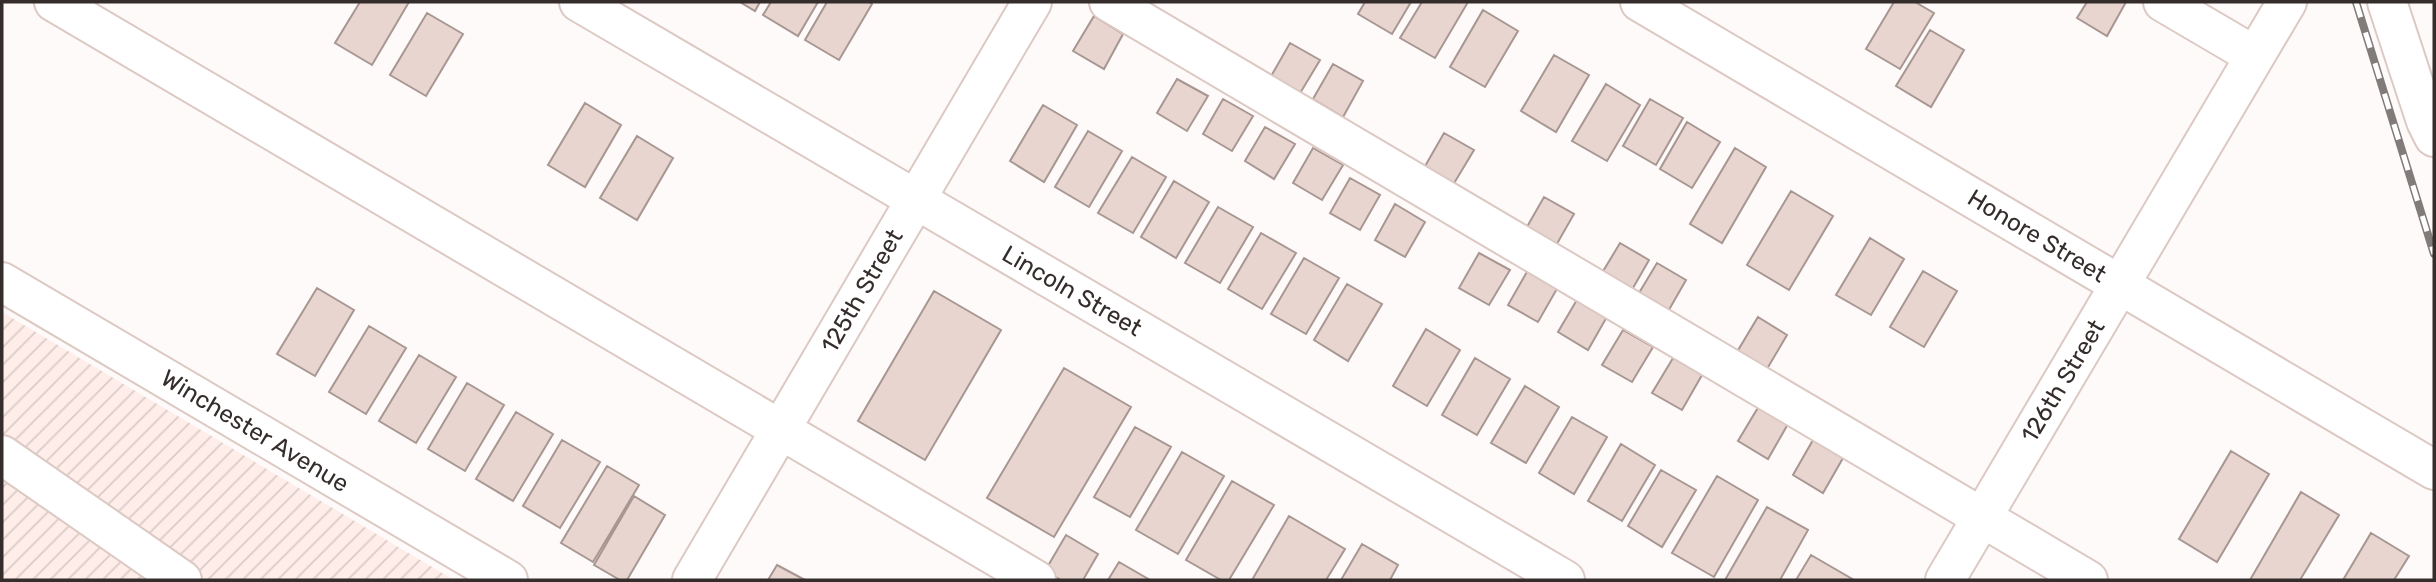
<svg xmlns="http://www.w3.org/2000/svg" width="2436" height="582" viewBox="0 0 2436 582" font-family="Rubik,sans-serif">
<defs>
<pattern id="industrial-furrows" width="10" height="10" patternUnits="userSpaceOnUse" patternTransform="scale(1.75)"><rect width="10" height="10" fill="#feede9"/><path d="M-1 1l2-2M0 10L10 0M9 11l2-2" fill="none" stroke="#daccc8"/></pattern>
</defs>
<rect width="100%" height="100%" fill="#fefaf9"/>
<path fill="url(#industrial-furrows)" d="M2,312L454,580H2Z"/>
<path fill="#e8d5d0" stroke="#a79691" stroke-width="2" d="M360,2H409L372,65L335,43Z
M740,2H760L755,11Z
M771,2H818L798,36L763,15Z
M827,2H869L872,4L839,60L805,40Z
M1365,2H1411L1392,34L1358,14Z
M1422,2H1468L1435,58L1400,38Z
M1894,2H1915L1934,13L1900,69L1866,49Z
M2087,2H2126L2107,36L2077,18Z
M1483,10L1518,31L1485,87L1450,67Z
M427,13L463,34L426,96L390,75Z
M1094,16L1123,34L1104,69L1073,51Z
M1930,30L1964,50L1931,107L1896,86Z
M1290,43L1320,60L1299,95L1270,78Z
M1554,55L1589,75L1556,132L1521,111Z
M1333,64L1363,81L1343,117L1313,99Z
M1177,79L1208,96L1187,131L1157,113Z
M1606,84L1640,105L1607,161L1572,141Z
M1223,99L1253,116L1232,151L1203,134Z
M1650,99L1683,118L1656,165L1623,146Z
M585,103L621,125L585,187L548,165Z
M1043,105L1077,125L1044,182L1010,161Z
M1687,122L1720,142L1692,188L1660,169Z
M1265,127L1295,144L1274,179L1245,161Z
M1088,131L1122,151L1089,207L1055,187Z
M1444,133L1474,150L1453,185L1424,168Z
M637,136L673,158L637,220L600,198Z
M1313,148L1343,165L1322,200L1293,183Z
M1735,148L1766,167L1722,243L1690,224Z
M1132,157L1166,177L1133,233L1098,213Z
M1350,178L1380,195L1360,230L1330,213Z
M1174,181L1209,202L1176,258L1141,237Z
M1791,191L1833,216L1789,290L1747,265Z
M1544,197L1574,214L1554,249L1524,232Z
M1395,204L1425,222L1405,257L1375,240Z
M1218,207L1253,227L1220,283L1185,263Z
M1261,233L1296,253L1262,309L1228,289Z
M1870,238L1904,259L1871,315L1836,295Z
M1620,243L1649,260L1629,295L1599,278Z
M1479,253L1510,270L1489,305L1459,288Z
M1304,258L1339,278L1306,334L1271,314Z
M1657,263L1686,280L1666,315L1636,298Z
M1528,270L1558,287L1538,322L1508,305Z
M1923,271L1957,291L1924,347L1890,327Z
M1347,284L1382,304L1348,361L1314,340Z
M317,288L354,310L315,376L277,354Z
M934,291L1001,330L925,460L858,421Z
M1578,298L1608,315L1588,350L1558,332Z
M1758,317L1787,335L1767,369L1737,352Z
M369,326L406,348L366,414L329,392Z
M1426,329L1460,350L1427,406L1393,386Z
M1623,330L1653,347L1632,382L1602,365Z
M419,355L456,377L416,443L379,421Z
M1475,358L1510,379L1477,435L1442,415Z
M1673,358L1702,375L1682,410L1652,393Z
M1064,368L1131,407L1054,537L987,498Z
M467,383L504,405L465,471L428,449Z
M1525,386L1559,407L1526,463L1491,443Z
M1759,406L1788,424L1768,459L1738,441Z
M516,412L553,434L513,501L476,479Z
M1572,417L1607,437L1574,494L1539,473Z
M1135,427L1171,447L1130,517L1094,497Z
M562,440L600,462L560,528L523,506Z
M1813,440L1843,458L1823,493L1793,475Z
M1621,444L1655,465L1622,521L1588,501Z
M2231,451L2269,474L2217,562L2179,539Z
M1182,452L1224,476L1178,554L1136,530Z
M607,466L639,485L593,562L561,543Z
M1661,470L1696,490L1662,547L1628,526Z
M1717,476L1758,500L1714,577L1672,553Z
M1232,481L1274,505L1229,580H1221L1186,560Z
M2301,492L2339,515L2300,580H2250Z
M634,496L665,515L627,580H620L594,565Z
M1767,507L1808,530L1780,580H1725Z
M1289,516L1345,549L1326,580H1252Z
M2371,533L2409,556L2394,580H2343Z
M1066,535L1098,554L1083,580H1061L1045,571Z
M1362,544L1398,565L1390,580H1341Z
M1811,555L1854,580H1796Z
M1119,562L1150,580H1108Z
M777,565L805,580H768Z"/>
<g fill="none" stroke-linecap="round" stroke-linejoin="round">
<g stroke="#dcc9c4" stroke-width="42">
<path id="minor" d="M54,2L1036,580
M579,2L1565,580
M1109,2L2088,580
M1640,2L2434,470
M2163,2L2255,56
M2387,2L2426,121L2434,137
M2,282L508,580
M2,455L182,580
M692,580L1032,2
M1945,580L2287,2"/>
</g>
<use href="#minor" stroke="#fff" stroke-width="38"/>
<g stroke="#817b7a" stroke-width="8">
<path id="rail" d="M2356,2L2434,254"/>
</g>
<use href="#rail" stroke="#fff" stroke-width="5" stroke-dasharray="16" stroke-linecap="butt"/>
</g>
<g text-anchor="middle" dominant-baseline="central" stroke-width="6" stroke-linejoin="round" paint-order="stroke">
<g font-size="24" fill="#342d2b" stroke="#fff">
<text transform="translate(2037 236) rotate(31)">Honore Street</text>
<text transform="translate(862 291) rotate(-60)">125th Street</text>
<text transform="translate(1072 291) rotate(30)">Lincoln Street</text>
<text transform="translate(2063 381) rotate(-59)">126th Street</text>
<text transform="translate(255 431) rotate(31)">Winchester Avenue</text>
</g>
</g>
<rect width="2436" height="582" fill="none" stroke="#342d2b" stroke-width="7"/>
</svg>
